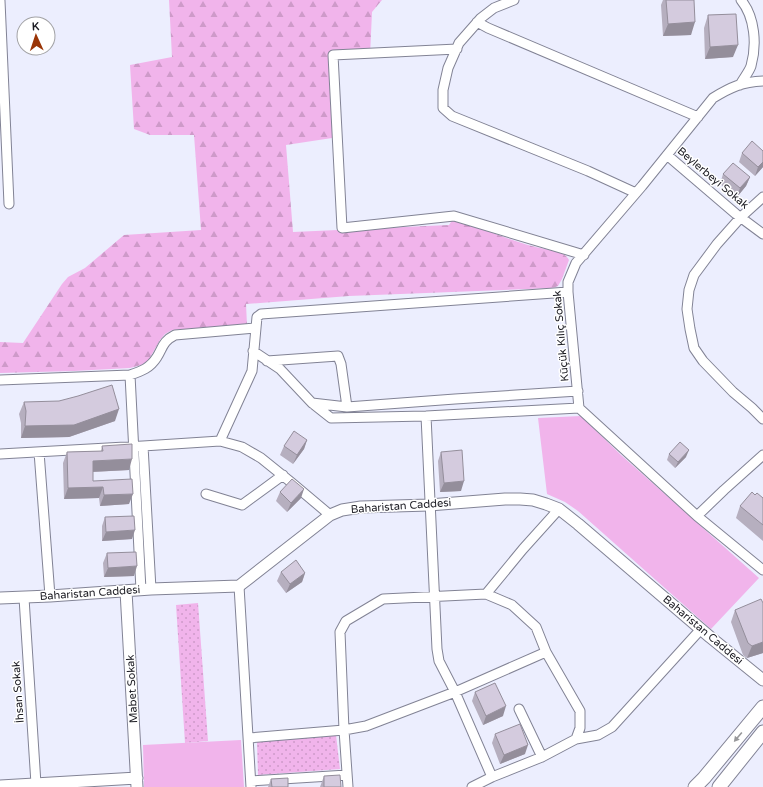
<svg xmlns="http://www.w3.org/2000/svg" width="763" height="787" viewBox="0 0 763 787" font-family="'Varela Round',sans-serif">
<defs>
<pattern id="grass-dots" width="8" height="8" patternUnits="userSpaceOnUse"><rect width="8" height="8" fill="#f1b4eb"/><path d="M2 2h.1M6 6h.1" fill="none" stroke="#ce9ac9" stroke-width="1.8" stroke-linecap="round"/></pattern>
<pattern id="forest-firs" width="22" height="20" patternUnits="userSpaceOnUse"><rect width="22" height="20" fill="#f1b4eb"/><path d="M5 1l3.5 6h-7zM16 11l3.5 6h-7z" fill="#ce9ac9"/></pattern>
</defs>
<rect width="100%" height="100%" fill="#eceefe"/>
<path fill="url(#grass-dots)" d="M198,603L208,741L185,743L176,605Z
M336,735L340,769L258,775L257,742Z"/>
<path fill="url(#forest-firs)" d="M169,0H382L372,12L370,56L333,58L332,138L286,145L293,232L449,225L453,219C484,228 513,243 545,249C554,251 564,251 569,260L562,279L558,286L553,288L349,296L246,304L247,325L172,330L165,334L160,340L148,361L141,365L130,368L74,371L0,373V342L23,343L62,284L68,277L85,268L124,235L201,230L194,135H150L134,129L130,65L172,57Z"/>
<path fill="#f1b4eb" d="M581,416L621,455L759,578L711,629L578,511L565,502L547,494L538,418Z
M241,740L244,787H144L143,745Z"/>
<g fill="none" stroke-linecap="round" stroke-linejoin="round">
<g stroke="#828395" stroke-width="11">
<path id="minor" d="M514,0L494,8L481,18L459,43L448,68L443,90V108L452,116L588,171L636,193
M0,1L9,204
M477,22L488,28L698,117
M457,49L333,55L342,228L454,216L584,255
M763,81C742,82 731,87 713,98L642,186L576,263L568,282V292L579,408L697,516L763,570
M740,85C743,79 749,72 751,66C757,45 755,17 741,0
M667,155L736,214L763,234
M763,197L741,217L717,244L694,275L689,290L687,309L690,329L694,348L703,361L733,392L752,408L763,419
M253,351L280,369L312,403L331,418L426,416L579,408
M267,361L338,356L341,364L347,407
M130,375L141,590
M0,380L130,375C142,371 150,368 157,357C163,347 163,341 175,335L255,328
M312,403L347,407L455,399L578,391
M220,441L242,447L261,458L292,483L330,515
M143,446L151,589
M39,452L50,596
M0,454L143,446L220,441L252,371L257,317L261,314L568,292
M206,494L242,505L283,475
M697,516L724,490L763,455
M239,586L251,787
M486,594L523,549L559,509
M24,598L36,784
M519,709L542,757
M249,738L344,730L340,632L346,621L383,599L486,594L512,605L536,627L546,652
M576,739L598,735L612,727L701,629
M251,781L347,775
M348,787L344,730L366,726L455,692L546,652L580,711V728L576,739L542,757L492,777L455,692L439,661L437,649L426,416
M472,787L492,777"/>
</g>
<g stroke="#828395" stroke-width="13">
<path id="tertiary" d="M126,591L137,787
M0,598L50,596L151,589L239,586L330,515L342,510L361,507L429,505L505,499H520L533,500L546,504L559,509L578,524L710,637L763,680
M0,786L137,778"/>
</g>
<g stroke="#828395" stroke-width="15">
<path id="secondary" d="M695,787L704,778L763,707
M719,787L763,732"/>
</g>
<use href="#minor" stroke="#fff" stroke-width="9"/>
<use href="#tertiary" stroke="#fff" stroke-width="11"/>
<use href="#secondary" stroke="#fff" stroke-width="13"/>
</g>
<path fill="#b6afbf" d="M663,0H694L691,35L663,36L661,5Z
M708,15L733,57L705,59L704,28Z
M742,153L763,167L755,176L739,162Z
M723,174L750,177L746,186L737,197L720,184Z
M24,402L115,421L69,437L21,438V423L19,414Z
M307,440L304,449L293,464L280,455L284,446Z
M102,446L129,470L93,472V481L129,504L100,506L99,498L64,499L63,463L67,452L101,451Z
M441,452L461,491L440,492L438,461Z
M669,454L686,457L675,468L667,460Z
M280,492L301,498L287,512L276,501Z
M755,495L763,498V541L736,518L740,506Z
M105,517L132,539L102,541V526Z
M107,553L134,576L104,577L103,563Z
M281,572L305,573L302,582L286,593L277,581Z
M763,603V653L747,658L743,655L731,622L735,610Z
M475,692L503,716L483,725L472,701Z
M495,734L525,754L500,764L492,743Z
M324,776L341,787H320Z
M271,779L288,787H268Z"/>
<path fill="#948e9b" d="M695,22L691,35L663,36L668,24Z
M738,45L733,57L705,59L710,47Z
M763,162V167L755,176L758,167Z
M750,177L746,186L737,197L740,188Z
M119,409L115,421L69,437L21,438L25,426Z
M307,440L304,449L293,464L297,455Z
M689,450L686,457L675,468L678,462Z
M132,459L129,470L89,472L93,461Z
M464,481L461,491L440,492L444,483Z
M103,487L99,498L64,499L68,488Z
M304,489L301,498L287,512L291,503Z
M133,494L129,504L100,506L104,495Z
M135,530L132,539L102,541L106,532Z
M137,566L134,576L104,577L108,568Z
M305,573L302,582L286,593L290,584Z
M763,642V653L747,658L752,646Z
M506,706L503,716L483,725L486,716Z
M528,745L525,754L500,764L504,755Z"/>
<path fill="#d4cbde" stroke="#948e9b" d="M666,0H694L695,22L668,24Z
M736,14L738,45L710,47L708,15Z
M752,141L763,151V162L758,167L742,153Z
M733,163L750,177L740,188L723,174Z
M112,385L119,409L74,425L25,426L26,411L24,402L59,401L78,396Z
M294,431L307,440L297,455L284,446Z
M680,442L689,450L678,462L669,454Z
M132,444V459L93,461V481L132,479L133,494L104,495L103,487L68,488L67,452L103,451L102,446Z
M462,450L464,481L444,483L441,452Z
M292,479L304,489L291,503L280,492Z
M752,492L755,495L757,493L763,498V525L740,506Z
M134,516L135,530L106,532L105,517Z
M136,552L137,566L108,568L107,553Z
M296,560L305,573L290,584L281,572Z
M761,599L763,603V642L752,646L748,643L735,610Z
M495,683L506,706L486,716L475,692Z
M520,724L528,745L504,755L495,734Z
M340,775L341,787H324V776Z
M288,778V787H272L271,779Z"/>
<defs><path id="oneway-solid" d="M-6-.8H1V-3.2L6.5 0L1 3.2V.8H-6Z"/></defs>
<use fill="#98989b" href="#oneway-solid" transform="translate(738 737) rotate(130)"/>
<g text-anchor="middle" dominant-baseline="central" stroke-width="3" stroke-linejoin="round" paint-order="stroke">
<g font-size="11" fill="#1a1a21" stroke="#fff">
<text transform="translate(713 178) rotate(40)">Beylerbeyi Sokak</text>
<text transform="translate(561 336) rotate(-95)">Küçük Kılıç Sokak</text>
<text transform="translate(401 506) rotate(-4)">Baharistan Caddesi</text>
<text transform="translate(90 593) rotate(-4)">Baharistan Caddesi</text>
<text transform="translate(703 630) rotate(40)">Baharistan Caddesi</text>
<text transform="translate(132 689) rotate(-93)">Mabet Sokak</text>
<text transform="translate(18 692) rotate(-94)">İhsan Sokak</text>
</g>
</g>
<g transform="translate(36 36) rotate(357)"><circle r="19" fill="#ffffff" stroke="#a3a3a6"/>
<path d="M0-3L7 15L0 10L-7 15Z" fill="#9a3507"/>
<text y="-6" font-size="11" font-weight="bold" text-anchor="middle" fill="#1a1a21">K</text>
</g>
</svg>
